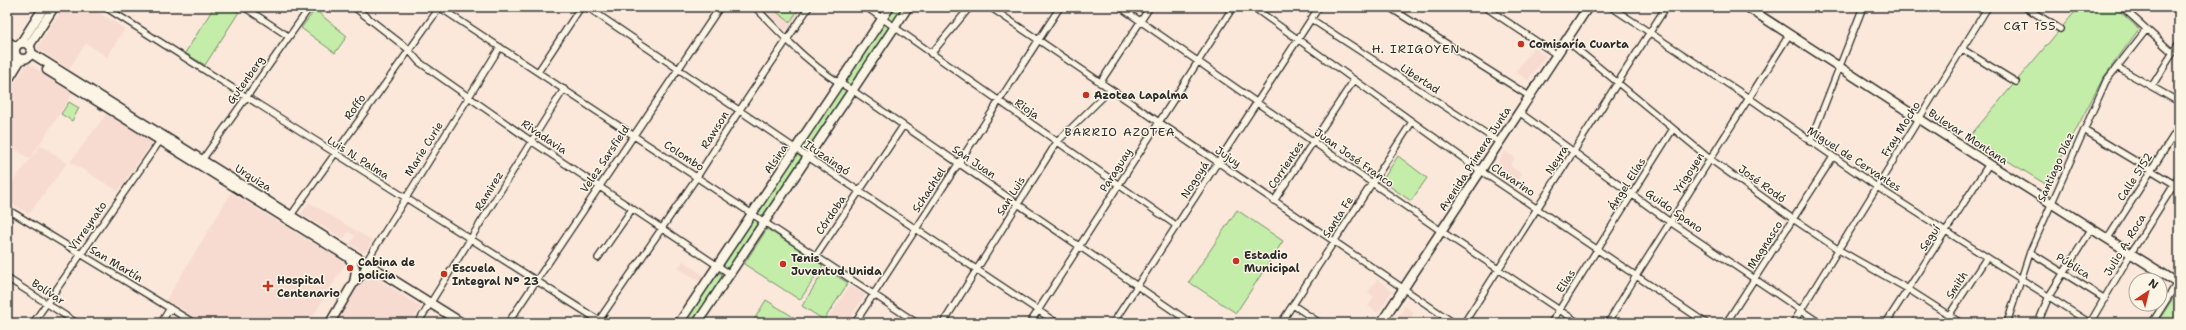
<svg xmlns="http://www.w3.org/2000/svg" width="2186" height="330" viewBox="0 0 2186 330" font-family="'Shantell Sans',sans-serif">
<rect width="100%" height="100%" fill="#fbe8db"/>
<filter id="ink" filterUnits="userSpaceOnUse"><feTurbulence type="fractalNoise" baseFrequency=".025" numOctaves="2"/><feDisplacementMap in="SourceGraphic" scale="8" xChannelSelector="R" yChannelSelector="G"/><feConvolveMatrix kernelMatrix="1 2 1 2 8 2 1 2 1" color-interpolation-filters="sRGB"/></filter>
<g filter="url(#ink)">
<path fill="#f7dbd1" d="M63,7H90L125,29L107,57L86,43L69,69L37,48Z
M763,7H804L788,29L785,30Z
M1534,47L1546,56L1528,80L1515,72Z
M28,63L73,93L30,159L7,144V95Z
M107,113L153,141L118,191L70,162Z
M41,145L67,163L29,214L7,201V189Z
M1505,151L1515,158L1510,166L1522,174L1514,187L1492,171Z
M231,193L346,263L309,323H204L166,300Z
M309,202L373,241L366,251L363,252L350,244L355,236L348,232L344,239L301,214Z
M683,261L703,275L699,281L678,268Z
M367,272L421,307L411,323H347L337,317Z
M1377,279L1392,291L1378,313L1368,306L1374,297L1368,292Z
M850,285L865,295L847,323H825Z
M1405,306L1414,312L1408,323H1400L1396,320Z"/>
<path fill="#c3eda9" stroke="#778c6a" d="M214,7H228L239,12L205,65L185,53Z
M770,7H800L790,22Z
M894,7H903L893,23L886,18Z
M2079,7H2115L2139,29L2103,78L2047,185L1969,137Z
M315,10L347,36L335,53L301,28Z
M883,23L889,27L850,87L844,83Z
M841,86L848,90L807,153L800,148Z
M69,102L79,108L72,121L61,114Z
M796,154L803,159L764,218L757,213Z
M1398,156L1427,178L1411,201L1382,181Z
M1237,210L1283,241L1236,313L1189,282Z
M753,218L760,223L729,270L723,266Z
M767,229L823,265L800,300L744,264Z
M825,269L848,283L824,320L802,306Z
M718,272L725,276L693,323H684Z
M2179,293V323H2157L2175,295Z
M766,300L803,323H752Z"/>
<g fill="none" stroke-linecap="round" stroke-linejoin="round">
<g stroke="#2b2b2b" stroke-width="8">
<path id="street" d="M105,7L603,323
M244,7L288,36
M354,7L408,49L419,62L531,141L730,274
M439,7L917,323
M587,7L796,149L1057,323
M755,7C784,37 815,71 852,90L1191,323
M866,7L1177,226
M990,7L1454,323
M1120,7L1441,231L1579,323
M1253,7L1481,171L1706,323
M1389,7L1529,96
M1485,7L1557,55
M1611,7L1749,98L1877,187L2090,323L2131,253L2179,177
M2025,7L2060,29
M2122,7L2173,53
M1311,19L1499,142
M1566,40L1710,159L1793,219L1839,250L1908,289L1961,323
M1962,49L2016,82
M931,54L970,7
M2117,67L2179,102
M538,72L581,7
M1100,83L1150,7
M2152,86L2179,43
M1519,112L1670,222L1820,323
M2084,130L2179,187
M1810,142L1863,7
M200,163L310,7
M1274,201L1354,80
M7,209L194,323
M289,218L440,7
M2108,238L2179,127
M2030,252L2105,299
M816,256L903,126
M598,258L632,209
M366,262L500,47
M7,278L77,323
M1293,305L1320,323
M33,323L160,141
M161,323L170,308
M418,323L564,89
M508,323L720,7
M597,323L697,177L739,111L809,7
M855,323L1060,7
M943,323L1057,142L1110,90
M1030,323L1233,7
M1113,323L1319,7
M1281,323L1412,122
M1464,323L1666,7
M1551,323L1673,129
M1608,323L1636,276L1789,35
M1726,323L1833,157
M1793,323L1988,7
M1886,323L1989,164
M1944,323L1987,257
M2007,323L2030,252L2106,81L2146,30
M2038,323L2049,296L2092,228
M2152,323L2179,280"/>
</g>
<g stroke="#2b2b2b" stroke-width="11">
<path id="secondary" d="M1747,7L1989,164L2179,284
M7,41L16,47
M15 51a8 8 0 1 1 16 0a8 8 0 1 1-16 0Z
M21,43L44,7
M29,46L54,7
M31,53L462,323
M7,68L15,55
M47,70L348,257C356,266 357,271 354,282
M7,82L21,59
M333,323L331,321L354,282L363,273L366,267V262
M679,323L890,7
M697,323L908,7
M1381,323L1588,7"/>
</g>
<use href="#street" stroke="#fcf5e5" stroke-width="5.5"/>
<use href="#secondary" stroke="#fcf5e5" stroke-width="8"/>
</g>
</g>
<g fill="#c8321e" stroke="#fcf5e5" stroke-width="1.5">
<circle cx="1521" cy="44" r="4"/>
<circle cx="1086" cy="95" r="4"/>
<circle cx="1236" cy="261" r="4"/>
<circle cx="783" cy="264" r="4"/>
<circle cx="350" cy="268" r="4"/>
<circle cx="444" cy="274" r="4"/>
<path d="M266 280h4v4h4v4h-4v4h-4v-4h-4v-4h4z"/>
</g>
<g text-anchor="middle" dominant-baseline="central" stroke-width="3" stroke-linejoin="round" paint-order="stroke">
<g font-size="11" font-weight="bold" fill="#2b2b2b" stroke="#fcf5e5" text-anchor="start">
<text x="1529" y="44">Comisaría Cuarta</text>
<text x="1094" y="95">Azotea Lapalma</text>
<text x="1244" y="255">Estadio<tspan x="1244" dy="13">Municipal</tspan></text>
<text x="791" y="258">Tenis<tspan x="791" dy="13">Juventud Unida</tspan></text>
<text x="358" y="262">Cabina de<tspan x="358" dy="13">policia</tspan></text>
<text x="452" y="268">Escuela<tspan x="452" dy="13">Integral N° 23</tspan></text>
<text x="277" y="280">Hospital<tspan x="277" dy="13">Centenario</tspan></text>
</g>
<g font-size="11" fill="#2b2b2b" stroke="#fcf5e5">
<text transform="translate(1420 79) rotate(33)">Libertad</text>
<text transform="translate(246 80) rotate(-55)">Gutenberg</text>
<text transform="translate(355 107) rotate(-55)">Roffo</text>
<text transform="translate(1027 109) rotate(35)">Rioja</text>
<text transform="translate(1901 129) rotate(-58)">Fray Mocho</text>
<text transform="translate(715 130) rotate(-58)">Rawson</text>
<text transform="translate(544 137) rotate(34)">Rivadavia</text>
<text transform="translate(1968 137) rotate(33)">Bulevar Montana</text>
<text transform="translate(424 149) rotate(-58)">Marie Curie</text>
<text transform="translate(684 156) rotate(33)">Colombo</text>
<text transform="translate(1228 157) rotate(34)">Jujuy</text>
<text transform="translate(358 158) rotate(32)">Luis N. Palma</text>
<text transform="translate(827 158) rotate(34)">Ituzaingó</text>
<text transform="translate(1354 158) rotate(35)">Juan José Franco</text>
<text transform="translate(605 159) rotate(-56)">Velez Sarsfield</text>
<text transform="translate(776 159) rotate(-56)">Alsina</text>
<text transform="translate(1475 159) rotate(-57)">Avenida Primera Junta</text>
<text transform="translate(1854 159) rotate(33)">Miguel de Cervantes</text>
<text transform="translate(1557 160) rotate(-57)">Neyra</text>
<text transform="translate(974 162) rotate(34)">San Juan</text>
<text transform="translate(1286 165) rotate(-56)">Corrientes</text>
<text transform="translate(2056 167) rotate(-66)">Santiago Díaz</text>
<text transform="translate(1116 170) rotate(-57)">Paraguay</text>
<text transform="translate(1689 173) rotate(-57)">Yrigoyen</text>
<text transform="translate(2135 177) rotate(-57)">Calle 5152</text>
<text transform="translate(253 178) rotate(32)">Urquiza</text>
<text transform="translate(1195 180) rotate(-57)">Nogoyá</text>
<text transform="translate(1513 180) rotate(34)">Clavarino</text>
<text transform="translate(1627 184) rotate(-58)">Ángel Elías</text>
<text transform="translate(1762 184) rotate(36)">José Rodó</text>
<text transform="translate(929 190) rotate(-57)">Schachtel</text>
<text transform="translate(489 191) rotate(-58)">Ramirez</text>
<text transform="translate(1011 196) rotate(-58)">San Luis</text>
<text transform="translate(1674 211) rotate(35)">Guido Spano</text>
<text transform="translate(831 215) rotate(-56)">Córdoba</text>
<text transform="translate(1338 217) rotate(-57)">Santa Fe</text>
<text transform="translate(88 226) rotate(-55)">Virreynato</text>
<text transform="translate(1930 238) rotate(-57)">Seguí</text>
<text transform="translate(1765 245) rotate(-57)">Magnasco</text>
<text transform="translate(2125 245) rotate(-59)">Julio A. Roca</text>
<text transform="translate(116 264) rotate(31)">San Martín</text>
<text transform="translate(2073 266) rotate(32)">Pública</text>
<text transform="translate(1566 281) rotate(-57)">Elias</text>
<text transform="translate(1957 285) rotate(-57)">Smith</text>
<text transform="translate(48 292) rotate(33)">Bolívar</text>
</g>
<g font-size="12" letter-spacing="1" fill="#2b2b2b" stroke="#fcf5e5">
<text x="2030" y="26">CGT 155</text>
<text x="1416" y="49">H. IRIGOYEN</text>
<text x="1120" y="132">BARRIO AZOTEA</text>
</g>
</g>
<rect width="2186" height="330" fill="none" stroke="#fcf5e5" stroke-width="24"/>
<rect x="12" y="12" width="2162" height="306" fill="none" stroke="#2b2b2b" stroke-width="1.5" filter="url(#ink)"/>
<g transform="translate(2148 292) rotate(35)"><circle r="19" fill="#fcf5e5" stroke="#a8a49b"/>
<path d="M0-3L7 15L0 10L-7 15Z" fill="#c8321e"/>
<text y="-6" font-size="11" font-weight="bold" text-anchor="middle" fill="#2b2b2b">N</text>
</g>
</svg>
